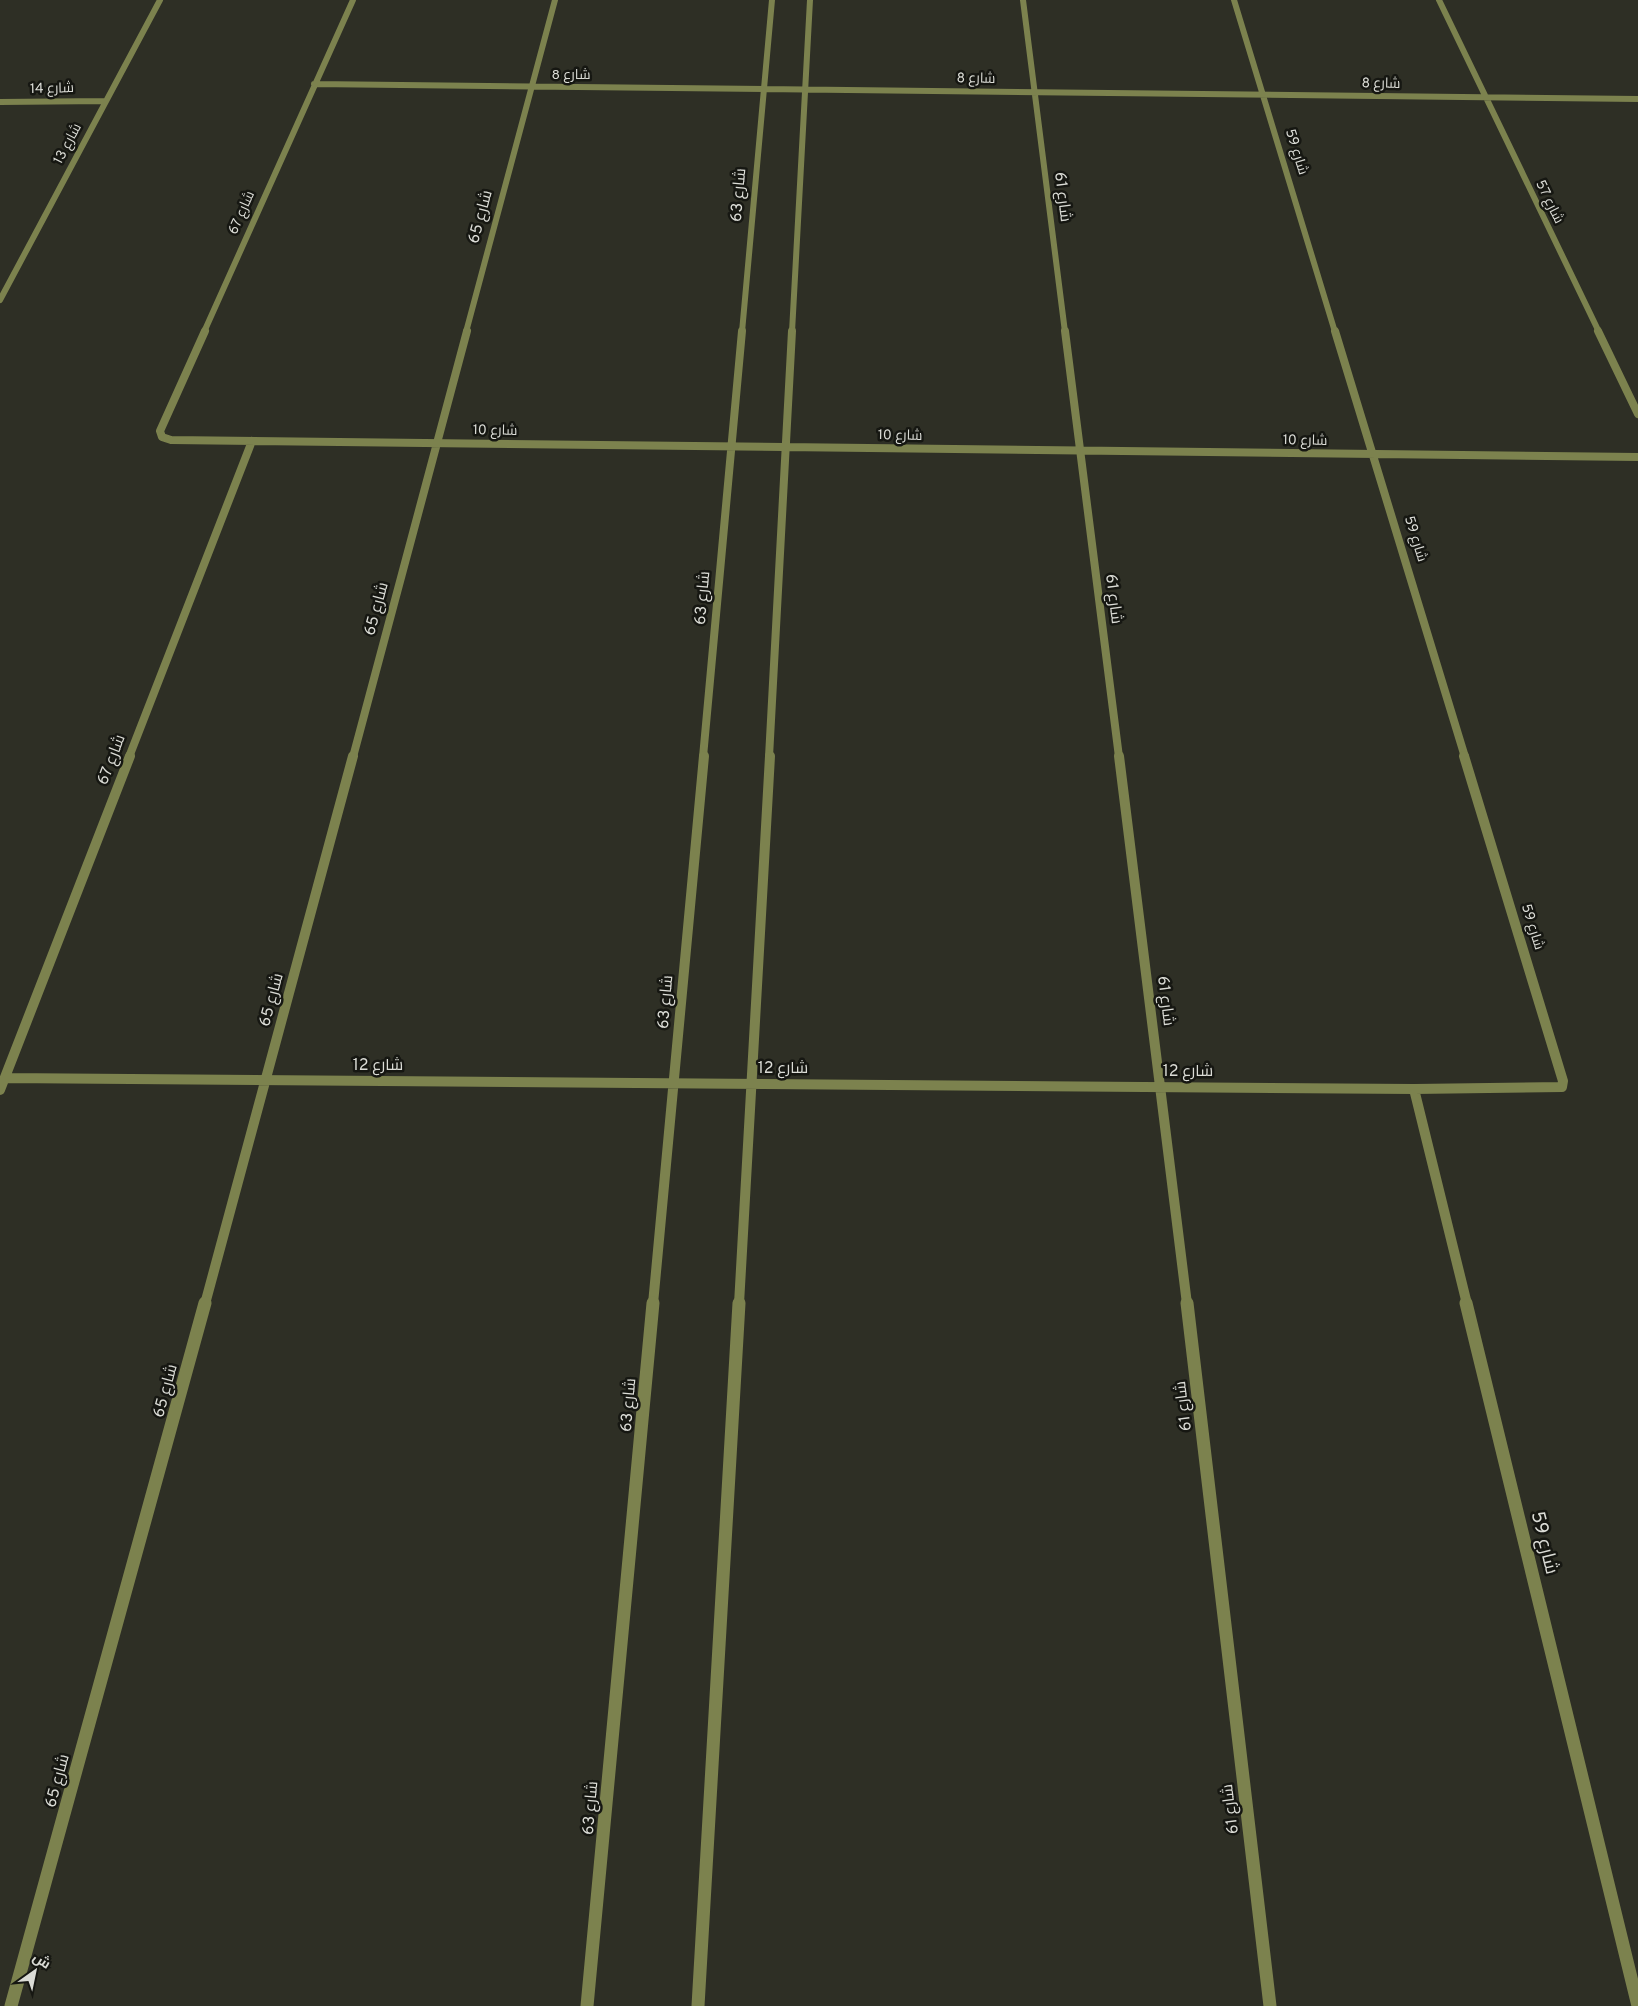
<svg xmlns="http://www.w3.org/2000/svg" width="1638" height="2006" viewBox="0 0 1638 2006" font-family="Overpass,Cairo,sans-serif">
<rect width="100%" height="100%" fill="#2e2f25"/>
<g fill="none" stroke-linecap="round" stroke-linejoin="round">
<path stroke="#7c824e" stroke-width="6" d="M1023,0L1065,332
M1234,0L1335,332
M1439,0L1599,332
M314,84L1638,99
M0,102L105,101
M0,300L160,0
M204,332L353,0
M466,332L555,0
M742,332L772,0
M792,332L810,0"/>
<path stroke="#7c824e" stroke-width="8" d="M205,331L160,431L162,437L171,440L1638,457
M1065,331L1119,757
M1335,331L1465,757
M1598,331L1638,414
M129,757L252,441
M353,757L467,331
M703,757L742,331
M769,757L792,331"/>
<path stroke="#7c824e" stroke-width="10" d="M1119,756L1187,1304
M5,1078L1414,1089L1562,1087L1563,1081L1464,756
M1414,1089L1467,1304
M0,1090L130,756
M205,1304L353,756
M653,1304L704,756
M739,1304L770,756"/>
<path stroke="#7c824e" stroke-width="13" d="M1187,1303L1270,2006
M1466,1303L1638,2006
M11,2006L205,1303
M587,2006L653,1303
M698,2006L739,1303"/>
</g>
<g text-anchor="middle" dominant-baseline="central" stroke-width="5" stroke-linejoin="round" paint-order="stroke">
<g font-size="14" fill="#dbdcd6" stroke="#161712">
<text x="571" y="75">شارع 8</text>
<text transform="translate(976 79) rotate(1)">شارع 8</text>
<text transform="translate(1381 84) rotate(1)">شارع 8</text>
<text transform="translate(52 89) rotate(-1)">شارع 14</text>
<text transform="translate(68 144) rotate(-62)">شارع 13</text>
<text transform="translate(1296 152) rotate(73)">شارع 59</text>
<text transform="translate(1549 202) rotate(64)">شارع 57</text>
<text transform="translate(242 213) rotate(-66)">شارع 67</text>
<text transform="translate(495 431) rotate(1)">شارع 10</text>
<text transform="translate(900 436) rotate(1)">شارع 10</text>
<text transform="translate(1305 441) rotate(1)">شارع 10</text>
<text transform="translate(1415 539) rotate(73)">شارع 59</text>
<text transform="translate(1532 927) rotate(73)">شارع 59</text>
</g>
<g font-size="16" fill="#dbdcd6" stroke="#161712">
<text transform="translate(739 195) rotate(-85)">شارع 63</text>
<text transform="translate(1062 197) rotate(83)">شارع 61</text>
<text transform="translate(481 217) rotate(-75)">شارع 65</text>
<text transform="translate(703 598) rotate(-85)">شارع 63</text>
<text transform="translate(1113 599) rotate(83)">شارع 61</text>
<text transform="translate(377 609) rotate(-75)">شارع 65</text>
<text transform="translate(112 760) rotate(-69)">شارع 67</text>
<text transform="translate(272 1000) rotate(-75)">شارع 65</text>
<text transform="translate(1165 1001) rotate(83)">شارع 61</text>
<text transform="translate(666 1002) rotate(-85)">شارع 63</text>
<text x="378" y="1066">شارع 12</text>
<text x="783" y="1069">شارع 12</text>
<text x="1188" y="1072">شارع 12</text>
<text transform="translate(166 1391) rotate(-75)">شارع 65</text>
<text transform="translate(629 1405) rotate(-85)">شارع 63</text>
<text transform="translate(1184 1406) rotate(-97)">شارع 61</text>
<text transform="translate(58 1781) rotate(-75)">شارع 65</text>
<text transform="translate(591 1808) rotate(-85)">شارع 63</text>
<text transform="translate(1231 1809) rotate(-97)">شارع 61</text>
</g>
<g font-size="19" fill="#dbdcd6" stroke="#161712">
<text transform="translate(1544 1543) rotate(76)">شارع 59</text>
</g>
</g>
<g transform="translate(35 1971) rotate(33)" stroke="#161712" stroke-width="4" paint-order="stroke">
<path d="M0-4L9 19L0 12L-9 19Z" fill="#dbdcd6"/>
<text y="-8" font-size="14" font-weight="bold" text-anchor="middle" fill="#dbdcd6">ش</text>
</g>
</svg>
